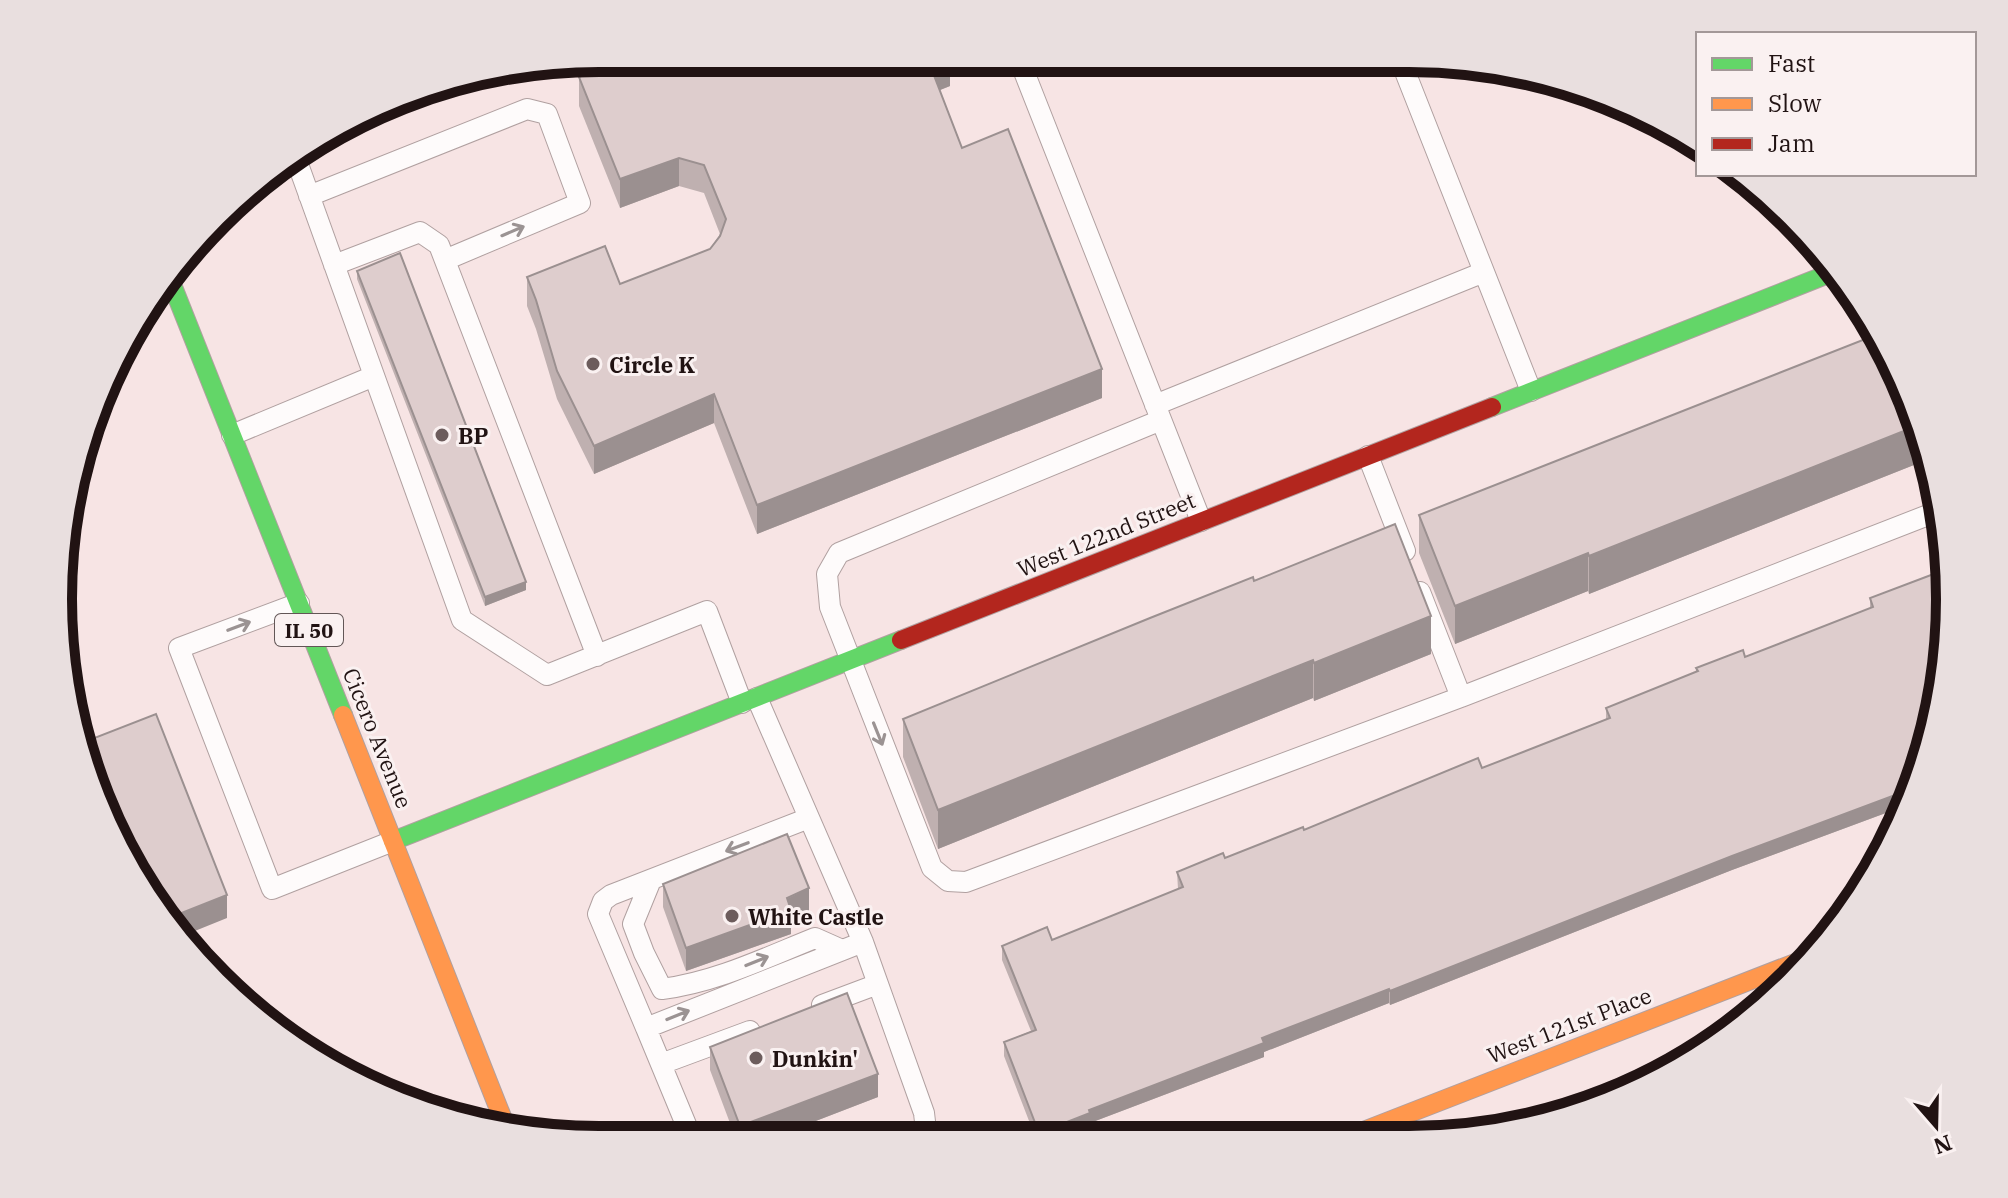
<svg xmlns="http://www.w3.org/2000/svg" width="2008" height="1198" viewBox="0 0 2008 1198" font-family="'IBM Plex Serif',serif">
<rect width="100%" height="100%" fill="#f7e4e4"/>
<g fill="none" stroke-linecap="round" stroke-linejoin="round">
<g stroke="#b0a0a0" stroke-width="22">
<path id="lane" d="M1019,59L1201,521
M1400,59L1531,391
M295,156L462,620L547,675L707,611L742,703
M309,196L527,109L547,114L580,203L445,260
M334,265L420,232L439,245L597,656
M1155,405L1484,272
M1161,420L839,553L827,574L830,607L932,868L948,881L966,882L1461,697
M232,435L374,376
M1368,456L1405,551
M1420,592L1461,697L1941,510
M299,603L179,648L272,889L393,841
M757,698L863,942L924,1113L927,1139
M809,818L611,895L603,901L598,914L646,1028L863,942
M651,880L633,924L644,953L662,989C716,982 765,958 815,938L842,950
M822,1005L878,984
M646,1028L692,1139
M661,1064L750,1031"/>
</g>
<g stroke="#b0a0a0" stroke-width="20">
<path id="fast" d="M169,277L343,715
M1492,407L1836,271
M393,841L901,640"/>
</g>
<g stroke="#b0a0a0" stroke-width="20">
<path id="slow" d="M343,715L506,1127
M1343,1139L1813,956"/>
</g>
<g stroke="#b0a0a0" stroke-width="20">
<path id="jam" d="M901,640L1492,407"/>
</g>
<use href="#lane" stroke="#fefbfb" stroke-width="20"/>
<use href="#fast" stroke="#63d668" stroke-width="18"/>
<use href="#slow" stroke="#ff974d" stroke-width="18"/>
<use href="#jam" stroke="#b3261e" stroke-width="18"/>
</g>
<path fill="#bfb0b0" d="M608,58H950V86L940,90L962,148L1102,398L757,534L714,423L594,474L557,399L536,329L527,306V277L620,284L710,249L720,234L704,193L679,186L620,208L579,106V77L610,63Z
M357,271L526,590L485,606L357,279Z
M1909,392L1929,459L1589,594L1588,591L1455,644L1419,553V515Z
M1254,581L1431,654L1314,701L1313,698L938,849L903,757V719Z
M1870,598L1940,704L1910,804L1732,870L1390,1005L1389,1003L1264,1052V1057L1090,1123V1127L1060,1139H1036L1004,1056V1042L1031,1031L1002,960V946L1052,940L1178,889L1177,872L1225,858L1304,830L1482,768L1606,719V708L1696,672V668L1745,657L1870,608Z
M663,884L809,911L791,919V934L686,971L663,907Z
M710,1047L878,1097L769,1139H736L710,1070Z"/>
<path fill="#9b9090" d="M946,58H950V86L930,94V65Z
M679,158V186L620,208V179Z
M1102,369V398L757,534V505Z
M714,394V423L594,474V446Z
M1919,425L1929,459L1589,594V556Z
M1588,553V591L1455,644V606Z
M526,582V590L485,606V597Z
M1431,616V654L1314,701V663Z
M1313,660V698L938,849V810Z
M1914,788L1910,804L1732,870L1390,1005V991L1732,856Z
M809,888V911L791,919V934L686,971V948Z
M227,895V918L180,937L169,918Z
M1389,989V1003L1264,1052V1057L1090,1123V1127L1060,1139H1039V1133L1089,1110L1262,1038Z
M878,1074V1097L769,1139H740V1126Z"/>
<path fill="#decdcd" stroke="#9b9090" stroke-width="2" d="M620,58H946L930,65L962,148L1008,129L1102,369L757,505L714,394L594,446L557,371L536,300L527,277L605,246L620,284L710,249L720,236L726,219L704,165L679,158L620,179L579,77Z
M400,253L526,582L485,597L357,271Z
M1878,334L1909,392L1919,425L1589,556L1588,553L1455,606L1419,515Z
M1395,524L1431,616L1314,663L1313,660L938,810L903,719L1150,618L1253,577L1254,581Z
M1947,569L1950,599L1940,704L1914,788L1732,856L1390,991L1389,989L1262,1038L1264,1043L1089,1110L1090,1113L1039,1133L1004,1042L1036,1030L1002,946L1047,927L1052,940L1183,887L1177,872L1223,853L1225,858L1303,827L1304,830L1478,758L1482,768L1610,718L1606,708L1698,671L1696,668L1743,650L1745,657L1873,607L1870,598Z
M156,714L227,895L169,918L99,806L84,742Z
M787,834L809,888L787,898L791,910L686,948L663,884Z
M847,993L878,1074L740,1126L710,1047Z"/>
<defs><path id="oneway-shaft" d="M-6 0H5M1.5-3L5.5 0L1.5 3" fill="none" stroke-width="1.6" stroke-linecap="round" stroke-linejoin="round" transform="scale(2)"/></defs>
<g stroke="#9b9393">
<use href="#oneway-shaft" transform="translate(513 231) rotate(-23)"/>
<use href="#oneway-shaft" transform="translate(239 626) rotate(-21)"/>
<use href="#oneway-shaft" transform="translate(878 734) rotate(68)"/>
<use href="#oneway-shaft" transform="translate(737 847) rotate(159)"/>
<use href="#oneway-shaft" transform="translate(757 961) rotate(-22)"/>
<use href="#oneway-shaft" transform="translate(678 1015) rotate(-22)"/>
</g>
<g fill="#6c5c5c" stroke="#faf1f1" stroke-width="3">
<circle cx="593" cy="364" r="8"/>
<circle cx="442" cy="435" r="8"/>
<circle cx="732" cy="916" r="8"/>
<circle cx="756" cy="1058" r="8"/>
</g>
<g text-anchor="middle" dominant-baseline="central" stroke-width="6" stroke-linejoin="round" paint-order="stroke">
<rect fill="#faf1f1" stroke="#625656" stroke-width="2" x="275" y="614" width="68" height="32" rx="6"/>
<g font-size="20" font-weight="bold" fill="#211313">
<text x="309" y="630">IL 50</text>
</g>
<g font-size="22" font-weight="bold" fill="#211313" stroke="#faf1f1" text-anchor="start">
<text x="609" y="364">Circle K</text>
<text x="458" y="435">BP</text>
<text x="748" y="916">White Castle</text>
<text x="772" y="1058">Dunkin'</text>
</g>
<g font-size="22" fill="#211313" stroke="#faf1f1">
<text transform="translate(1106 534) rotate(-22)">West 122nd Street</text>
<text transform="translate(378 738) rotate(68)">Cicero Avenue</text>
<text transform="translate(1569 1025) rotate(-21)">West 121st Place</text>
</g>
</g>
<path d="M0 0H2008V1198H0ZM599 72H1409A527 527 0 0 1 1936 599V599A527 527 0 0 1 1409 1126H599A527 527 0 0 1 72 599V599A527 527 0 0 1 599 72Z" fill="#e9dfdf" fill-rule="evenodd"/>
<path fill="none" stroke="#211313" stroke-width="10" d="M599 72H1409A527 527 0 0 1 1936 599V599A527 527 0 0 1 1409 1126H599A527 527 0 0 1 72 599V599A527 527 0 0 1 599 72Z"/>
<rect x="1696" y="32" width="280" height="144" fill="#faf1f1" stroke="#a39898" stroke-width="2"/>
<rect x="1712" y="58" width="40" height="12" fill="#63d668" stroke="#a39898" stroke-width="2"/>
<text x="1768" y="72" font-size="24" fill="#211313">Fast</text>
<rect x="1712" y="98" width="40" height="12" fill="#ff974d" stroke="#a39898" stroke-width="2"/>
<text x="1768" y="112" font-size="24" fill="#211313">Slow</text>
<rect x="1712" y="138" width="40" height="12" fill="#b3261e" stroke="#a39898" stroke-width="2"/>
<text x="1768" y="152" font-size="24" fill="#211313">Jam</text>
<g transform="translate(1936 1126) rotate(160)" stroke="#faf1f1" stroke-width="6" paint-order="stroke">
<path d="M0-6L14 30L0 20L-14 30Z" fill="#211313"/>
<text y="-12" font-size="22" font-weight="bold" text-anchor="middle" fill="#211313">N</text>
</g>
</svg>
